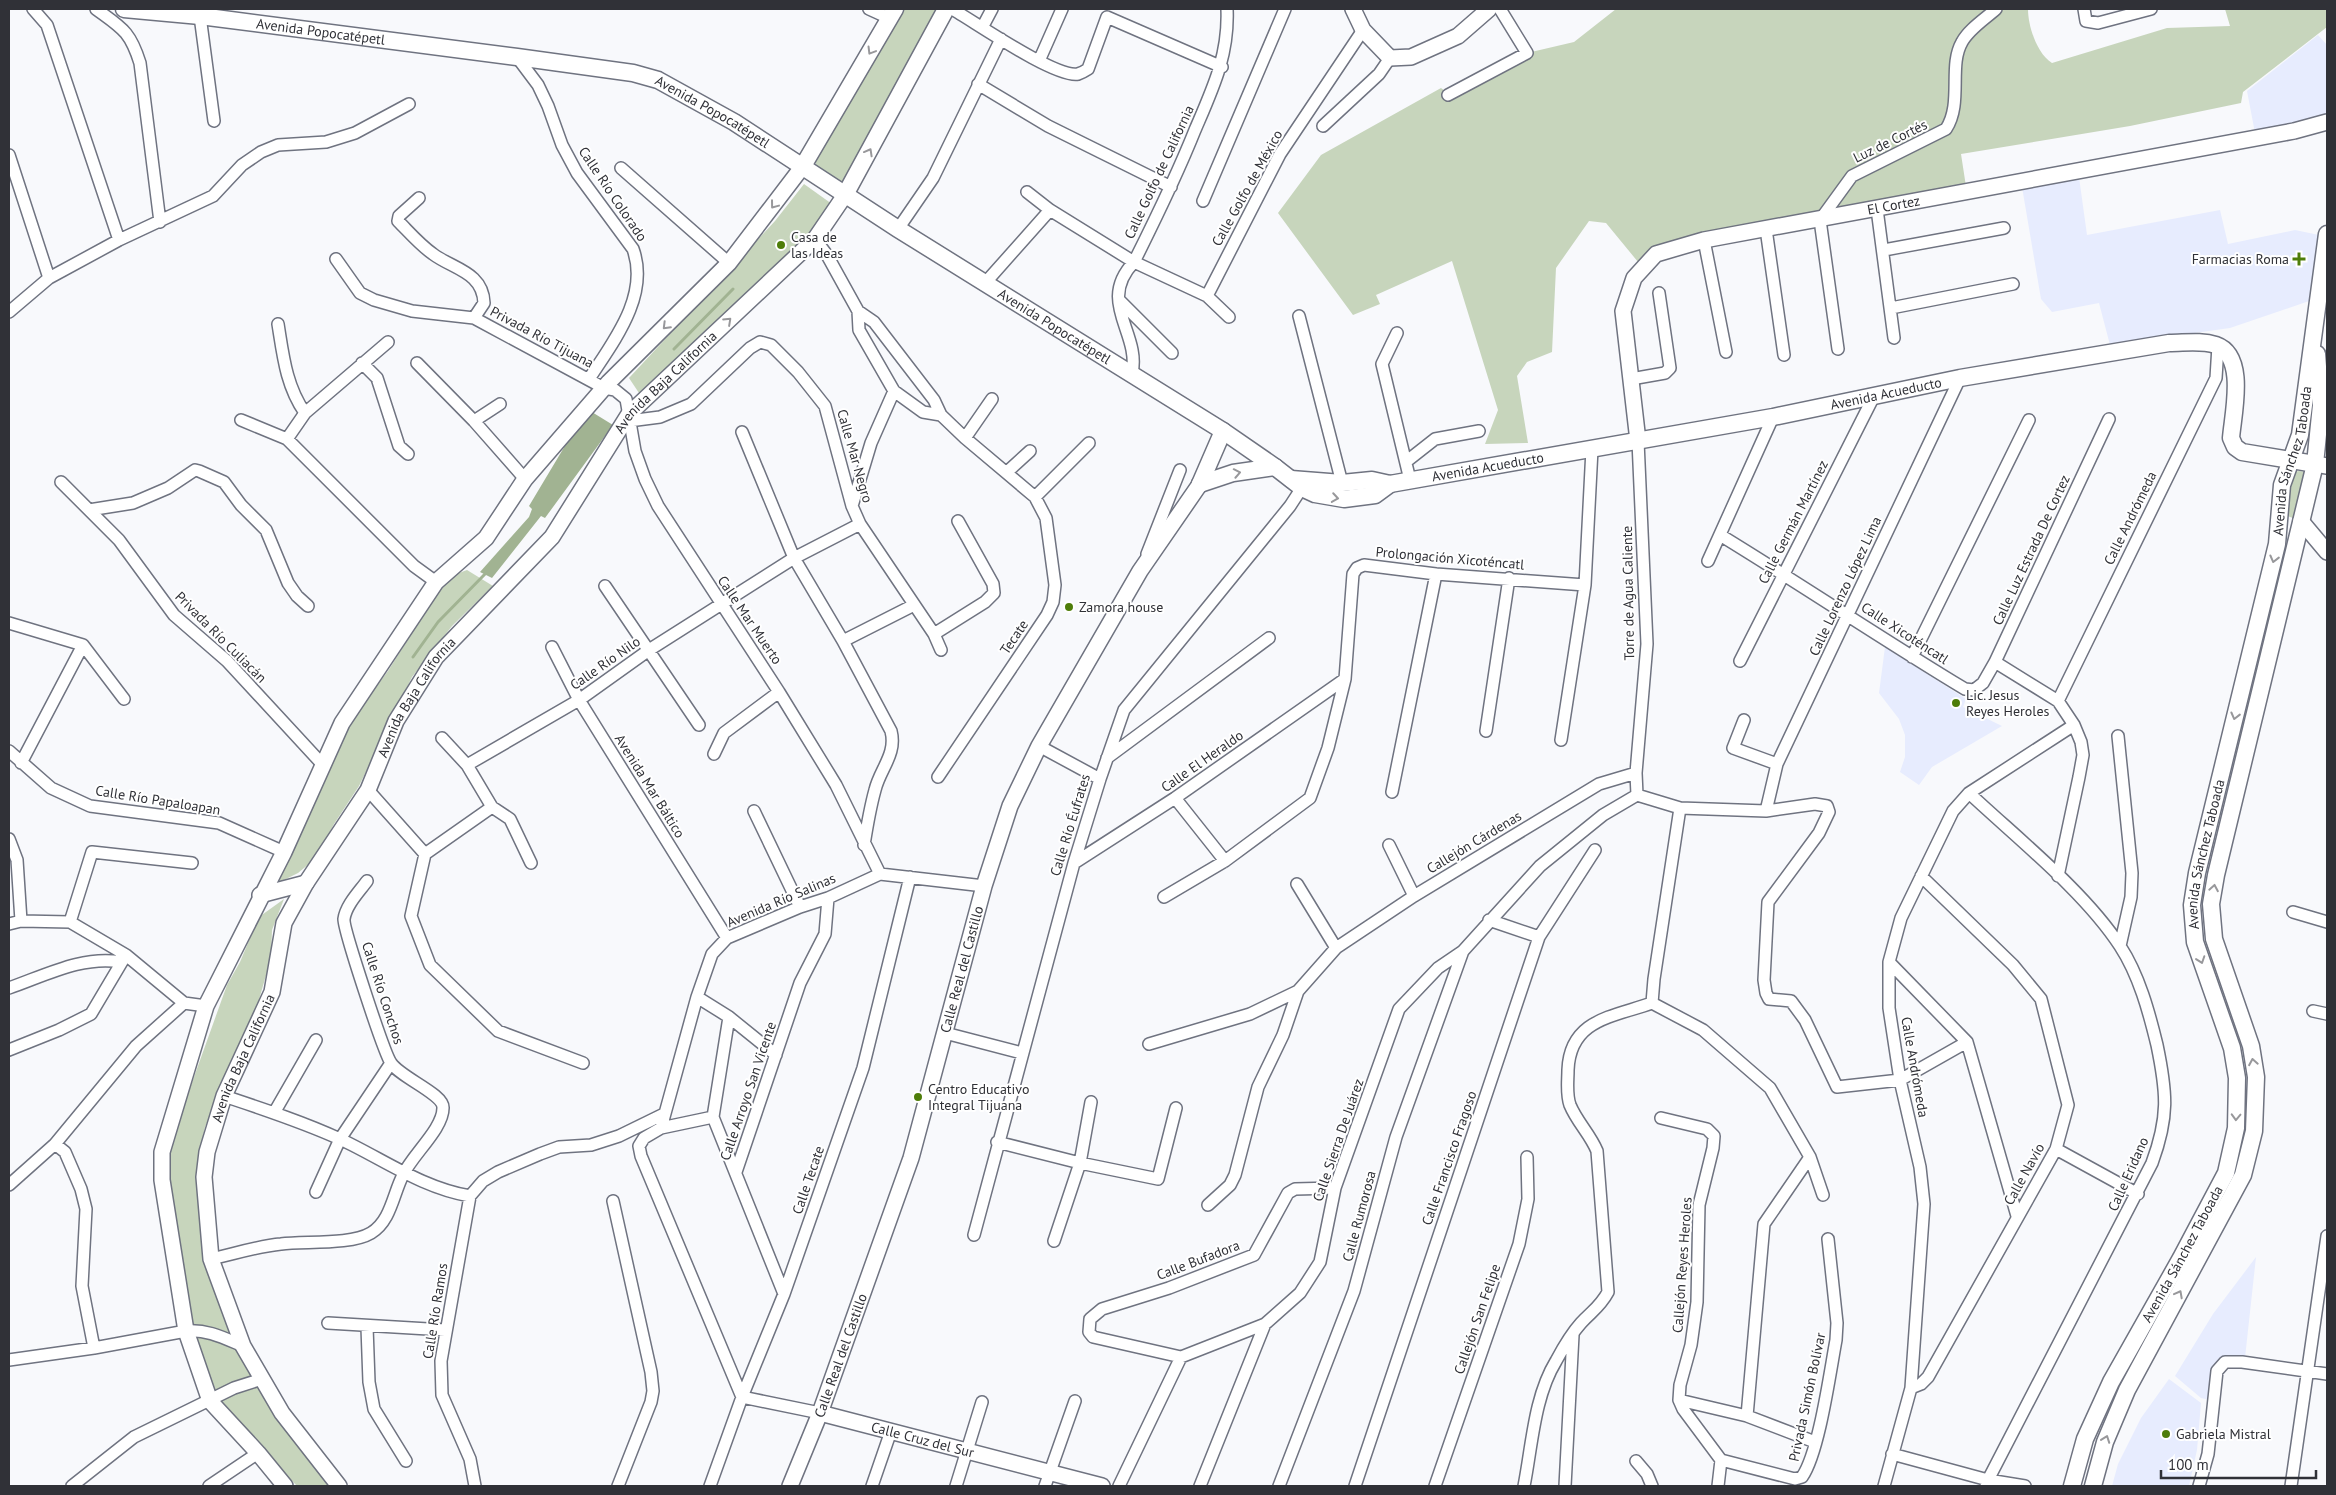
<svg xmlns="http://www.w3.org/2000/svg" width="2336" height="1495" font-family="'PT Sans',sans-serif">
  <rect width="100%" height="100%" fill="#f8f9fc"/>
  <!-- built -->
  <path fill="#e7ecfe" d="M2318,35L2327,45V116L2255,133L2247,91Z
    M2079,177L2087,235L2220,210L2228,244L2295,230L2319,235L2312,300L2230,328L2110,345L2099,303L2052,312L2041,299L2022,187Z
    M1885,647L1966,699L1963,707L2002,726L1932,767L1919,785L1900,772L1905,757V735L1899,719L1879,693Z
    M2256,1257L2245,1358L2225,1360L2210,1400L2201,1398L2175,1376L2213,1314Z
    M2169,1379L2201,1403L2197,1450L2189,1486H2112L2118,1464L2141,1418Z"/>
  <!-- green -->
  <path fill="#c7d5bc" d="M901,9H937L847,182L841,185L818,172L815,161Z
    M1616,9H2028C2028,26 2037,54 2052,63L2167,28L2230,26L2225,9H2327V27L2243,92L2241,103L2130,126L1961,154L1967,193L1704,240L1643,268L1606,223L1589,221L1556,268L1552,352L1527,362L1517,376L1528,443L1485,444L1498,410L1452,261L1376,295L1380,304L1353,315L1278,213L1321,155L1441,88L1449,94L1527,53L1574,42Z
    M804,184L832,204L807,238L641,396L629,378L775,221Z
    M2299,471L2307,472L2296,518C2271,517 2290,484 2294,472Z
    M467,570L493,586L452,626L412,677L359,786L334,824L316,858L298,873L278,883L353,717L388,671L428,607L451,576Z
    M284,899L272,930L271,958L254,1017L205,1127L197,1167V1183L204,1259L250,1374L330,1486H297L255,1443L219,1398L211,1379L196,1342L181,1279L166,1166L175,1130L227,985L240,962L259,917Z"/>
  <!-- water -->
  <path fill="#a1b392" d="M587,409L613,425L545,518L541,516L492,578L480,572L529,517L532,509L529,506Z"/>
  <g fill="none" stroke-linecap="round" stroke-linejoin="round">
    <!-- stream -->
    <path stroke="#a1b392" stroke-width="3" d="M674,349L733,289
      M413,657L438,622L486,573"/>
    <defs>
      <path id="minor" d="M33,9L47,25L119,240
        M96,9C122,28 130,31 140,63L160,222
        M869,9L891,19
        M952,9C975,22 1055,78 1078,74C1081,73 1085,71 1088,69L1107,17L1222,67
        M2084,9L2086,21L2098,23L2151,9
        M200,16L214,121
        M983,26L992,9
        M517,57L538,85L548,106L562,145L577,173L633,249C650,296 613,342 589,379
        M1039,61L1062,9
        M978,84L1048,126L1171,187
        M1448,95L1527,53L1500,9
        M1323,126L1379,74L1390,58
        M9,155L49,278
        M621,168L729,263
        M1027,192L1050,210L1134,262L1207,296L1229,317
        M419,198L399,216L398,221C409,232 420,245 433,254C453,269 483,272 484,303L474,318
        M1203,201L1285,9
        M1877,209L1894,338
        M898,229L933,178L1001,39
        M1766,229L1784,355
        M815,239L827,255L858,311L859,330L894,391L923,412L941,415L965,438L1035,497L1046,518L1055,585L1053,602L1047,615L938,777
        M1704,240L1726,352
        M1884,250L2004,228
        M336,259L360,293L374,300L412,311L474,318L604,388L615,390L626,399L635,451L645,479L658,506L779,692L836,785L880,874
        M986,282L1050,210
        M1207,296L1280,154L1363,30
        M1120,301L1172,353
        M1891,308L2013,284
        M858,311L874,322L934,400L941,415
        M9,312L49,278L119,240L213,196L242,165L261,152L278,145L326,142L355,133L409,104
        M1299,316L1342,483
        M278,324C283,355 286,386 305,413
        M1397,333L1382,364L1410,480
        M1838,349L1820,220L1852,176L1946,129C1963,103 1948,66 1962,42C1969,29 1985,19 1996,9
        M362,363L377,378L399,446L408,454
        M417,363L474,421L525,479
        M1132,373C1141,333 1096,302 1134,262C1156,218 1177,175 1195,130C1213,88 1229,55 1227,9
        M1631,379L1665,373L1670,368L1659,293
        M241,420L287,439L414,566L436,582
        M474,421L500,404
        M629,421L660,417L691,404L750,348L760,342L771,345L798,372L825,406L852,506L860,524L934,634L941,650
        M742,432L794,558L843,641L891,731C897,754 880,769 875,790C870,808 867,826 864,845
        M965,438L992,399
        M287,439L305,413L388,342
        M1638,441L1647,644L1636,773L1637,795L1680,808L1766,811L1815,804L1827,806L1829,812L1819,833L1768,902L1764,980L1766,993L1769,999L1791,1001L1805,1020L1837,1087L1900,1080L1967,1042
        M1407,461L1435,439L1479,431
        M1007,472L1030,451
        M61,482L119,540L174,615L227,661L323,765
        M1035,497L1089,443
        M852,506L871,443L894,391
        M89,510L133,503L168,488L195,470L199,471L224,482L241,505L266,530L288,583L297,596L308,606
        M1720,535C1802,585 1882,639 1965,689L1974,690L1983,683L1995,662L2109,419
        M1147,554L1180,470
        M1708,561L1773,417
        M605,586L699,725
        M9,623L83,645L124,699
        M934,634L985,602L994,593L993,584L958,521
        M843,641L914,605
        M552,647L579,700L727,938
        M1912,657L2029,420
        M1740,661L1874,396
        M1995,662L2058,701L2074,725L2081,742L2083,755L2079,777L2058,876
        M2058,701L2216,378L2218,346
        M1744,720L1733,748L1777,764
        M1486,731L1509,578
        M2118,736L2132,873L2131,897L2120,946
        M442,738L467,765
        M1561,740L1585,585L1592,449
        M1039,746L1100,779
        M9,751L51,788L90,806L219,823L284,852
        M714,754L724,733L779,692
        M1107,758L1269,638
        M21,763L83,645
        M368,790L425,854
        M1392,792L1436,574
        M1969,793C2017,838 2085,892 2120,946C2139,975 2149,1012 2157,1045C2167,1093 2169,1117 2152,1163L1988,1480L1986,1486
        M1175,798L1225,861
        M754,811L800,907
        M1766,811L1777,764L1960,378
        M9,839L17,860L21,921
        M1389,845L1414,896
        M425,854L411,916L430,965L498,1031L583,1063
        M425,854L492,807
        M531,863L510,819L492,807L467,765L579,700L649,650L794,558L860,524
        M1074,863L1175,798L1345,679
        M1297,884L1336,948
        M1164,897L1225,861L1310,798L1328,748L1345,679L1353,574L1357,568L1364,565L1436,574L1585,585
        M2293,912L2327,922
        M1489,920L1539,937
        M70,922L92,852L192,863
        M9,924L21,921L70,922L126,955L184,1003L206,1006
        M1889,962L1967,1042L2017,1216
        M9,988C44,976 83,955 121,962
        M697,997L729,1017L776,1055
        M1652,1003L1703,1030L1770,1088L1810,1157L1823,1195
        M1652,1003L1654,979L1680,808
        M2313,1011L2327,1014
        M945,1033L1022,1053
        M1149,1044L1250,1014L1298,991L1336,948L1414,896L1599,784L1636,773
        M9,1050L59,1030L91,1014L126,955
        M224,1096C263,1109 303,1122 340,1139C383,1159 422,1188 470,1196L483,1181L498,1172L540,1154L559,1147L591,1145L619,1136L664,1114
        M274,1113L316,1040
        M713,1117L784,1294
        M713,1117L729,1017
        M1661,1118L1707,1129L1714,1136L1713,1148L1699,1205L1697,1302L1691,1345L1680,1385L1679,1400L1683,1409L1721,1460L1718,1486
        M661,1128L713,1117
        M997,1142L1080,1163L1158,1179L1176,1108
        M55,1144L65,1152L81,1189L86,1209L82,1286L94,1348
        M2056,1149L2138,1194
        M736,1172L800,983L825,934L828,898
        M9,1185L55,1144L136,1046L184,1003
        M316,1192L340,1139L391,1063
        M470,1196L441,1361L442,1395L470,1459L475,1486
        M613,1201L651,1372L653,1391L651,1402L618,1486
        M1208,1205L1230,1185L1235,1175L1258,1087L1283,1035L1298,991
        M974,1235L1074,863L1100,779L1124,710L1290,506L1305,483
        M1054,1241L1080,1163L1091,1102
        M211,1259C234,1254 258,1246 281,1244C305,1241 351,1245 371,1233C391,1221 393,1194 403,1175C412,1155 443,1129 443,1108C444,1094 401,1078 391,1063C384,1053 343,928 344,919C346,905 359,892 367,881
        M328,1323L445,1330
        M1265,1324L1181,1357L1093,1337L1089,1332L1090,1319L1102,1309L1169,1288L1254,1255L1288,1193L1295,1189L1335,1188
        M367,1327L369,1382L374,1409L406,1461
        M9,1360L94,1348L186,1331C207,1329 224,1338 243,1346
        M1911,1388L1921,1384L1928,1377L2056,1149L2068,1105L2041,999L2013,965L1921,876
        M1679,1400L1747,1416L1815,1442
        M820,1413L742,1397L641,1156L639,1146L644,1138L661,1128L697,997L712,954L727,938L800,907L828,898L880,874L984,886
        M1747,1416L1764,1224L1810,1157
        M1892,1454L1988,1480L2025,1486
        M1721,1460L1795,1479L1802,1477C1819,1453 1830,1372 1836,1340L1837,1323L1828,1239
        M1636,1461L1647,1474L1652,1486
        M72,1486L134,1437L234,1388L262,1379
        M209,1486L258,1453
        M710,1486L742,1397L784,1294L863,1068L910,877
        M872,1486L891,1431
        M956,1486L982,1402
        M1045,1486L1075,1401
        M1119,1486L1181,1357
        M1200,1486L1265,1324L1300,1293L1320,1262L1335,1188L1399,1009L1438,968L1463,951L1540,866L1603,815L1637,795
        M1279,1486L1354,1291L1396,1137L1463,951
        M1355,1486L1539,937L1595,850
        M1435,1486L1519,1244L1528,1199L1527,1157
        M1524,1486C1532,1446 1534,1397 1556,1361C1563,1348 1571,1334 1581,1323C1592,1311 1600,1307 1608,1292L1597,1151C1590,1134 1577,1122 1570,1105C1566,1094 1568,1081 1568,1070C1570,1019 1613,1017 1652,1003
        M1565,1486L1573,1335
        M1884,1486L1911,1388L1924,1204L1920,1167L1900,1080L1889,1008V962L1901,918L1953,811L1969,793L2074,725
        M2199,1486L2208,1454L2217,1371L2225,1362H2242L2327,1374
        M2291,1486L2327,1236"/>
      <g id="tertiary">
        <path d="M1353,9L1363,30L1390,58L1411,57L1458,36L1489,9"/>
        <path id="s1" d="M1638,441L1623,311L1634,278L1656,254L1704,240L2294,131L2327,122"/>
        <path d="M2315,464L2327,466"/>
        <path d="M2301,521L2327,552"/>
        <path d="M260,895L306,883"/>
        <path id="s2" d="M820,1413L1102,1486"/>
        <path d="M285,1486L258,1453L210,1401L186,1331L162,1180V1152L206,1006L284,852L342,723L436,582L486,538L525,479L609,382L729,263L803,166"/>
        <path id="s3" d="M339,1486L282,1413L243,1346L211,1259L204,1177L207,1152L224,1096L272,992L284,923L306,883L368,790L396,721L436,657L552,537L629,414L815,239L845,195"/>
        <path id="s4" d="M790,1486L820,1413L911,1158L984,886L1010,806L1039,746L1140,571L1200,484"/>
      </g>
      <g id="secondary">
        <path id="s5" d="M124,9L200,16L517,57L633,73L658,80L734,122L898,229L1223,431L1275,467L1302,488L1315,494L1344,499L1375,495L1390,484"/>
        <path d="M803,166L895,9"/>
        <path d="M845,195L946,9"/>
        <path id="s6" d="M1291,479L1342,483L1372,480L1390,484L1773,417L1960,378L2169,343C2185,343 2201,340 2216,345C2247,356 2233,413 2231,438L2235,447L2242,452L2315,464"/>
        <path d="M1200,484L1233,473L1275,467"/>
        <path d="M1200,484L1223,431"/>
        <path id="s7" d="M2072,1486L2085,1439L2111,1382L2181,1258L2226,1173L2236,1128L2237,1078L2232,1048L2195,942L2192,905L2197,873L2277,544L2282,485L2300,435L2327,234"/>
        <path d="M2093,1486L2105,1442L2127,1390L2243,1175L2254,1131L2256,1077L2251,1046L2214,939L2211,904L2216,875L2315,464L2321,405L2317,354"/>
      </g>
    </defs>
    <!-- minor casing -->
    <use href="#minor" stroke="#6f7380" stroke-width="14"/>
    <!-- tertiary casing -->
    <use href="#tertiary" stroke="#6f7380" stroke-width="18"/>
    <!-- secondary casing -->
    <use href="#secondary" stroke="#6f7380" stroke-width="19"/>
    <!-- minor -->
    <use href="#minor" stroke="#fff" stroke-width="11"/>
    <!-- tertiary -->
    <use href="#tertiary" stroke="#fff" stroke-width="15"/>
    <!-- secondary -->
    <use href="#secondary" stroke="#fff" stroke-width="16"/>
  </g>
  <!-- one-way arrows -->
  <defs><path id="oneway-chevron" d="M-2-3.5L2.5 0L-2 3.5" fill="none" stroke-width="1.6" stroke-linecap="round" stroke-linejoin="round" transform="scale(1.25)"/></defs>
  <g stroke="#98989b">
    <use href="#oneway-chevron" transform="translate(871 51) rotate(121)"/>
    <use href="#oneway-chevron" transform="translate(869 152) rotate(-61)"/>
    <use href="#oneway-chevron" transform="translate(774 205) rotate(127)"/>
    <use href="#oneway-chevron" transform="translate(728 321) rotate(-43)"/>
    <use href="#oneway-chevron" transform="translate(666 326) rotate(135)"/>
    <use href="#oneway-chevron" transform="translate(1237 473) rotate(-11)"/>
    <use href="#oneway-chevron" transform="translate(1335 498) rotate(9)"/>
    <use href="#oneway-chevron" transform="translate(2274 559) rotate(104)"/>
    <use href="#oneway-chevron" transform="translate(2235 716) rotate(104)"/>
    <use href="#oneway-chevron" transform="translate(2214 888) rotate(-80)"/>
    <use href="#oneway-chevron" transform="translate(2201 960) rotate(71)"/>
    <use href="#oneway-chevron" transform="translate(2253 1062) rotate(-100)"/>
    <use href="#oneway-chevron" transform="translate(2236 1117) rotate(92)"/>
    <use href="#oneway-chevron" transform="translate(2179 1294) rotate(-62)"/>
    <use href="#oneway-chevron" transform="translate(2106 1439) rotate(-70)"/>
  </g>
  <!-- markers -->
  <g fill="#4e7d09" stroke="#fff" stroke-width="2">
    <circle cx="781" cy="245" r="5"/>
    <path d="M2296.5 251.5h5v5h5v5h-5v5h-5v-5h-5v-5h5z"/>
    <circle cx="1069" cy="607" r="5"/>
    <circle cx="1956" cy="703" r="5"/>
    <circle cx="918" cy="1097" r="5"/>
    <circle cx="2166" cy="1434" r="5"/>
  </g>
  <g text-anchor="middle" stroke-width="4" stroke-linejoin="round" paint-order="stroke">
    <!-- street labels -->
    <g font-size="14" fill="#303137" stroke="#fff">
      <text dy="5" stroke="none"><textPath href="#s5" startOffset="198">Avenida Popocatépetl</textPath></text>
      <text dy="5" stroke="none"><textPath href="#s5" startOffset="602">Avenida Popocatépetl</textPath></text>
      <text transform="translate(1890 141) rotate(-26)" y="5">Luz de Cortés</text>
      <text transform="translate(1159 172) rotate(-65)" y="5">Calle Golfo de California</text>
      <text transform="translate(1247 188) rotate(-61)" y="5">Calle Golfo de México</text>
      <text transform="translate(613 194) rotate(56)" y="5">Calle Río Colorado</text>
      <text dy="5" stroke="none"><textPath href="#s1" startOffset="441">El Cortez</textPath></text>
      <text dy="5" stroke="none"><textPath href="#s5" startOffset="1006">Avenida Popocatépetl</textPath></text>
      <text transform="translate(542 337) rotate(28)" y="5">Privada Río Tijuana</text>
      <text dy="5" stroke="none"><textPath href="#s3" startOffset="1281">Avenida Baja California</textPath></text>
      <text dy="5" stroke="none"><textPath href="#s6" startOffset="604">Avenida Acueducto</textPath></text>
      <text transform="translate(855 456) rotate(74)" y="5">Calle Mar Negro</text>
      <text dy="5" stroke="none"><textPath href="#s7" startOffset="1082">Avenida Sánchez Taboada</textPath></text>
      <text dy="5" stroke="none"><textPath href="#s6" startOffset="199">Avenida Acueducto</textPath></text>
      <text transform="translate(2130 518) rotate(-64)" y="5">Calle Andrómeda</text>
      <text transform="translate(1793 522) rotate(-63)" y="5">Calle Germán Martínez</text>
      <text transform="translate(2031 550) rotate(-65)" y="5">Calle Luz Estrada De Cortez</text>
      <text transform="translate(1450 558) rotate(5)" y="5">Prolongación Xicoténcatl</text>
      <text transform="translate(1845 586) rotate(-65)" y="5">Calle Lorenzo López Lima</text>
      <text transform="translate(1628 593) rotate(-91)" y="5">Torre de Agua Caliente</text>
      <text transform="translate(750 620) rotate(56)" y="5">Calle Mar Muerto</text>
      <text transform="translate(1905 633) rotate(33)" y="5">Calle Xicoténcatl</text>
      <text transform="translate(221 637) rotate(45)" y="5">Privada Río Culiacán</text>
      <text transform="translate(1014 637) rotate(-56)" y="5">Tecate</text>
      <text transform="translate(605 663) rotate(-35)" y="5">Calle Río Nilo</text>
      <text dy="5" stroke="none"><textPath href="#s3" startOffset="876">Avenida Baja California</textPath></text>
      <text transform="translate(1202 761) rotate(-35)" y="5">Calle El Heraldo</text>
      <text transform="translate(650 786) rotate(58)" y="5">Avenida Mar Báltico</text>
      <text transform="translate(158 800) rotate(9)" y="5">Calle Río Papaloapan</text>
      <text transform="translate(1070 825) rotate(-73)" y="5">Calle Río Éufrates</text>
      <text transform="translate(1474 842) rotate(-31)" y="5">Callejón Cárdenas</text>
      <text dy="5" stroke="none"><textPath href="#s7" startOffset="678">Avenida Sánchez Taboada</textPath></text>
      <text transform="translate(781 900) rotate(-23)" y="5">Avenida Río Salinas</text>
      <text dy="5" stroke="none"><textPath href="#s4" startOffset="545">Calle Real del Castillo</textPath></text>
      <text transform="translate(383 993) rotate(72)" y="5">Calle Río Conchos</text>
      <text dy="5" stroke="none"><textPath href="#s3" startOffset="471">Avenida Baja California</textPath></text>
      <text transform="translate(1915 1067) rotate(80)" y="5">Calle Andrómeda</text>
      <text transform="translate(748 1091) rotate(-71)" y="5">Calle Arroyo San Vicente</text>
      <text transform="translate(1338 1140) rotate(-71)" y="5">Calle Sierra De Juárez</text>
      <text transform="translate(1449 1158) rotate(-71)" y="5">Calle Francisco Fragoso</text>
      <text transform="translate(2024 1174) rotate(-61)" y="5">Calle Navío</text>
      <text transform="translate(2128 1174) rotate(-66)" y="5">Calle Eridano</text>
      <text transform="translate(808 1180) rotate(-71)" y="5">Calle Tecate</text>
      <text transform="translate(1359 1216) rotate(-75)" y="5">Calle Rumorosa</text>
      <text dy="5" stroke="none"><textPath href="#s7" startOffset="258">Avenida Sánchez Taboada</textPath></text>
      <text transform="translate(1198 1260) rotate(-21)" y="5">Calle Bufadora</text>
      <text transform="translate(1682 1265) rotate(-86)" y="5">Callejón Reyes Heroles</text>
      <text transform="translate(435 1311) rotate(-81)" y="5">Calle Río Ramos</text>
      <text transform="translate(1477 1319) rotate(-71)" y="5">Callejón San Felipe</text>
      <text dy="5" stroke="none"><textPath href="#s4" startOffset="140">Calle Real del Castillo</textPath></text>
      <text transform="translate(1807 1397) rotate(-78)" y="5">Privada Simón Bolívar</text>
      <text dy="5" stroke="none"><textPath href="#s2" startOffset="106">Calle Cruz del Sur</textPath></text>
    </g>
    <!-- poi labels -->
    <g font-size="14" fill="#303137" stroke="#fff" text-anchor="start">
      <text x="791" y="242">Casa de<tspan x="791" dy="16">las Ideas</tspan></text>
      <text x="2289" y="264" text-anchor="end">Farmacias Roma</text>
      <text x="1079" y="612">Zamora house</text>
      <text x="1966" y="700">Lic. Jesus<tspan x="1966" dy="16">Reyes Heroles</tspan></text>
      <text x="928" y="1094">Centro Educativo<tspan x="928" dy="16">Integral Tijuana</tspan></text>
      <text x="2176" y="1439">Gabriela Mistral</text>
    </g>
  </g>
  <!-- border -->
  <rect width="2336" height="1495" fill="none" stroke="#303137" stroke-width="20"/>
  <!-- scale -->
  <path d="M2161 1470v8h155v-8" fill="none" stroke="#303137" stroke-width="2.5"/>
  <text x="2168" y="1470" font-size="15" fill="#303137" stroke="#ffffff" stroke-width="4" paint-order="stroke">100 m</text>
</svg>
